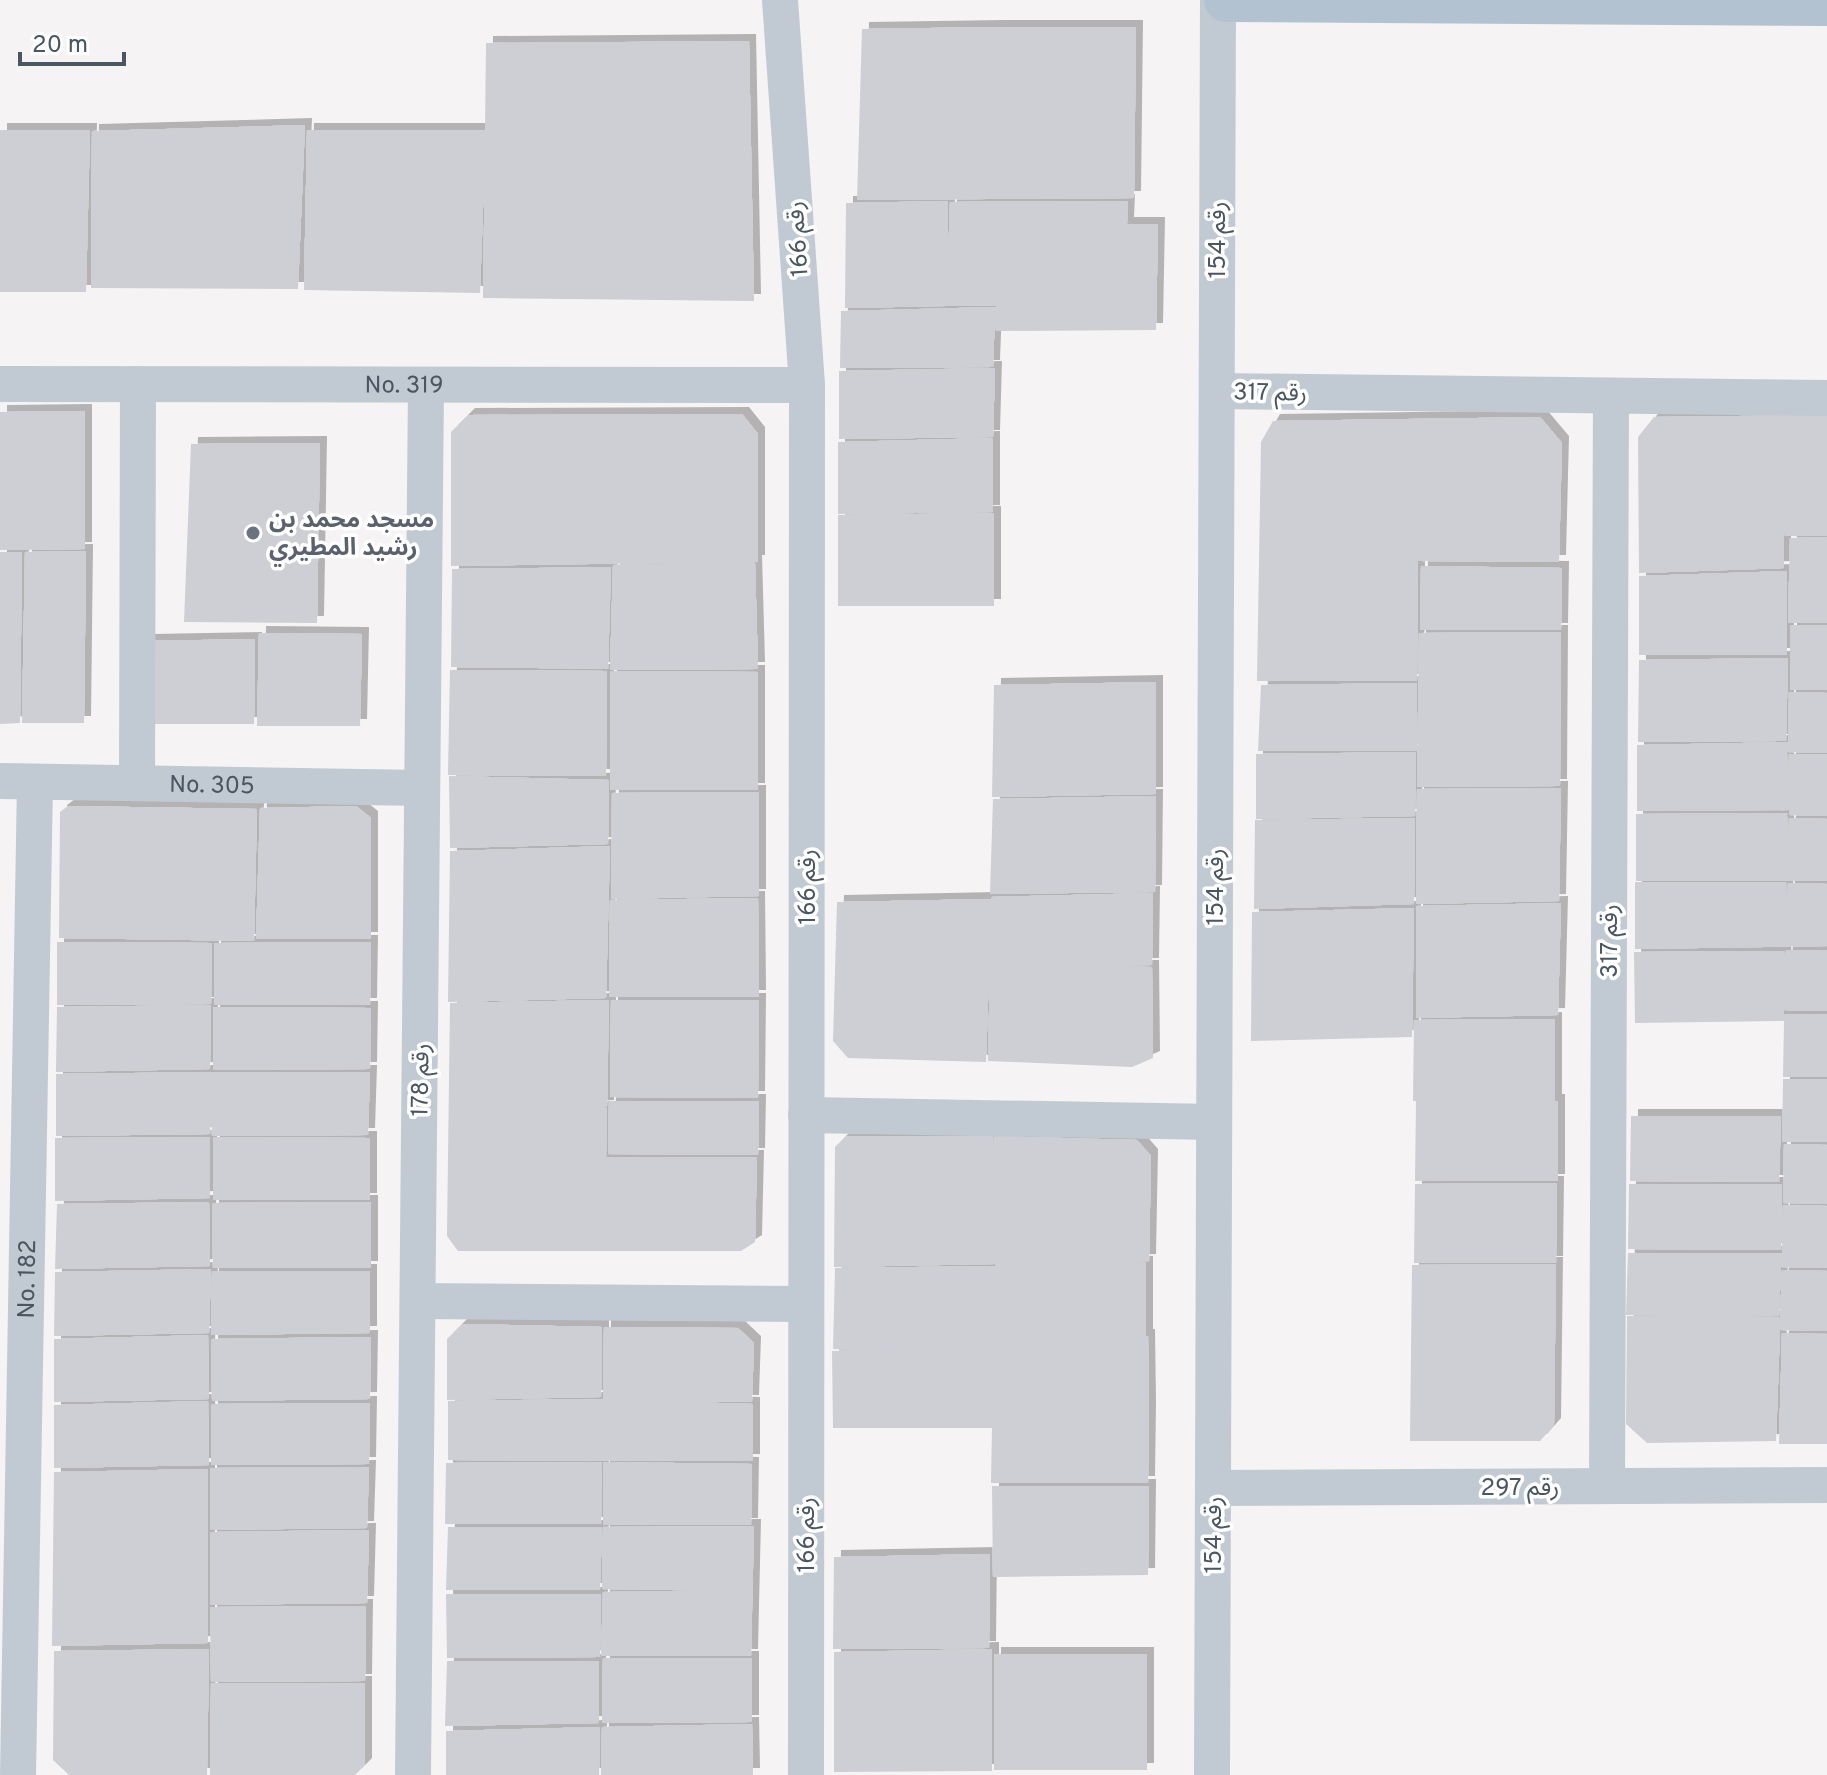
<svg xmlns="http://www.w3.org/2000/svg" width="1827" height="1775" font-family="Overpass,'Noto Sans Arabic',sans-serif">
  <defs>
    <filter id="shadow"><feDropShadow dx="7" dy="-7" stdDeviation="0" flood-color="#0004"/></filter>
  </defs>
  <rect width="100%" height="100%" fill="#f5f3f3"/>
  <!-- building -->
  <path fill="#cdcfd5" filter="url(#shadow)" d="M997,27H1136L1134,198L857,200L862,29Z
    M749,41L754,301L483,298L485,152L480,293L304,290L307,130H485L486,43Z
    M305,125L298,289L91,288L92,131Z
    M0,130H90L86,292H0Z
    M948,201L947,289L950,202L1128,201L1127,224H1158L1156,330L996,331L995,313L993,367L840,368L841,311L996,307V306H946L845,308L846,203Z
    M995,368L993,437L839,439V371Z
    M85,411V549L0,550V412Z
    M742,414L758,434V562H755L758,669L610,670L613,565L733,562L451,566V432L468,415Z
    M1827,415V536H1785L1784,525V568L1639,573L1638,437L1654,417Z
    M1540,417L1562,443L1559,562L1418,561L1417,681H1257L1261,442L1273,421Z
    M993,438V512L838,514V442Z
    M320,443L317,623L184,622L191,444Z
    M994,513V606H838V515Z
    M1827,537V623H1788L1790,538Z
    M86,551L84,723H22L25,552Z
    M0,552H22L20,723L0,724Z
    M1421,566L1562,568L1561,630H1420Z
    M611,567L608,669L451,667L452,569Z
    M1787,571V655H1639V576Z
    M1790,625H1827V690H1790Z
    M1561,632L1560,786L1417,787L1419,633Z
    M259,633L362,634L360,726H257Z
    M255,639L254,724H143L145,641Z
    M1788,658L1786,741L1638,742L1639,660Z
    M450,670L607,671L606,776L448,775Z
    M610,671L758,672V790H610Z
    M1156,682V794L992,797L994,685Z
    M1417,683V751H1258L1261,685Z
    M1789,692L1827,693V753L1787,752L1788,800L1789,754H1827V816L1789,815V810L1637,811V745L1788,742Z
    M1416,752L1415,816L1256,819V754Z
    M449,776L609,780L608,844L450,848Z
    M1561,788L1559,901L1416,904L1417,789Z
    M759,792V896L611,899L612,793Z
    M1156,796L1155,892L990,894L993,799Z
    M68,806L257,809L254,941L59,938L60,812Z
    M356,806L371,818V939H256L260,808Z
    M1787,813L1788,873L1789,818L1827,819V881H1636V814Z
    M1415,818L1414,904L1254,909L1255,820Z
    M610,846L606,998L448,1002L450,851Z
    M1635,882H1786L1787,935L1788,883L1827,884V946L1635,949Z
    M1153,893L1152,965L1071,966L1152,967L1153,1058L1132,1067L988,1061L991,914L986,1062L848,1058L833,1041L837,902L991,899V897Z
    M758,898L759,997H609L610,900Z
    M1561,903L1558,1015L1416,1018V906Z
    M1414,908L1412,1037L1251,1041L1252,912Z
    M57,942L212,943L211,1004L57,1005Z
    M371,942L370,1005H214V943Z
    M1786,950H1827V1011L1784,1010V1014H1827V1077H1783L1784,1021L1635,1023L1634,952L1784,951L1785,970Z
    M609,1000L607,1107L517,1111L607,1108L606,1157H757L755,1242L741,1251H458L447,1236L450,1003Z
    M611,1000H759L758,1098L610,1097Z
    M211,1005L210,1069L56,1072L57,1007Z
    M213,1007L371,1008L370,1069L213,1070Z
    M1555,1019V1101H1558V1181H1415L1416,1101H1413L1414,1020Z
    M211,1072H370L368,1135L212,1136L211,1091L210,1134L56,1136V1074Z
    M1783,1079H1827V1142H1782Z
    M609,1101H759L758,1155L608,1154Z
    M1631,1116H1781L1779,1182L1630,1181Z
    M846,1136H993V1176L994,1136L1137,1140L1151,1156L1149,1261L1120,1262L1146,1263V1336H1148L1149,1409L1148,1483H991L992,1428H833L832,1351L892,1350L833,1349L835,1268L995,1266V1264L834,1267L835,1147Z
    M210,1137V1198L55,1201V1138Z
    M213,1137L370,1138V1200H213Z
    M1784,1144L1827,1145V1204L1783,1203Z
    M1557,1183L1556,1263H1414L1415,1184Z
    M1629,1184H1782L1781,1250L1628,1249Z
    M209,1202L210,1266L55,1269L57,1204Z
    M371,1202V1268H213L212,1203Z
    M1783,1205L1827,1206V1268L1781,1267L1779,1316L1626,1315L1628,1253H1782Z
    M1556,1264L1554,1425L1540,1441H1410L1412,1265Z
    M211,1269L209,1333L54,1336L55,1272Z
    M1782,1270L1827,1271V1331L1780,1330L1776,1441L1647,1443L1626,1424L1627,1316L1780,1317Z
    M212,1271H370V1333L211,1335Z
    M462,1324L602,1327L601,1397L447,1400V1339Z
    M604,1327L738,1328L754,1343L752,1402L654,1401L753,1404V1461L448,1460V1401L603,1399Z
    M1782,1333L1827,1334V1444H1779Z
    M208,1335L209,1399L54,1402V1339Z
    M371,1337L370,1399L212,1401L211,1339Z
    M208,1401L209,1465L54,1468V1405Z
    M370,1403L369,1464L211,1465V1404Z
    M602,1462L601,1524H445L446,1463Z
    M603,1462L752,1464L751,1525H603Z
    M369,1467L367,1528L210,1530V1468Z
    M208,1469V1643L52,1646L54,1472Z
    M992,1486H1149L1148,1575L993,1577Z
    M754,1526L751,1656H601L603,1592L740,1591L602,1589L603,1527Z
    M448,1527H602L600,1590H446Z
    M369,1530L367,1603L210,1605V1532Z
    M990,1554L989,1648L833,1649L834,1557Z
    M446,1594H601L600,1657L447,1658Z
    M366,1606L365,1681L211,1682L210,1607Z
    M209,1649L207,1775H69L53,1760L54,1651Z
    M992,1649V1771L834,1772V1652Z
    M994,1654H1147V1770H994Z
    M603,1658H752V1722L602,1723Z
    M447,1661H599V1723L445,1726Z
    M211,1683H365V1765L355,1775H210Z
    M752,1724L753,1775H601L602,1727Z
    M600,1727L599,1775H446V1731Z"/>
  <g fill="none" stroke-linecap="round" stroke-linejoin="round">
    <!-- minor -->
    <g stroke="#c1cad2" stroke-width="36">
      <path d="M780,0L807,385L806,1775"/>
      <path id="s1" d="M0,384L807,385"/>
      <path d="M1217,391L1827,398"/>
      <path id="s2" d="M0,781L422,788"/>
      <path d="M137,783L138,384"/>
      <path d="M806,1115L1214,1122"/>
      <path d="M418,1301L806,1304"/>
      <path d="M1607,1486L1611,396"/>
      <path d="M1213,1488L1827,1485"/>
      <path id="s3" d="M18,1775L35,782"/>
      <path d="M413,1775L426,385"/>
      <path d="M1212,1775L1218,0"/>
    </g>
    <!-- major -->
    <path stroke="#b3c2d1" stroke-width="44" d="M1226,0L1827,4"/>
  </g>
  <!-- markers -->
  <circle fill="#6b7280" stroke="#fff" stroke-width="3" cx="253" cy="533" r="8"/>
  <g text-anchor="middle" stroke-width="7" stroke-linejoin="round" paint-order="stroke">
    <!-- street labels -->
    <g font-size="24" fill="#4a5661" stroke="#fff">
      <text transform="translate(797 239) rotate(-94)" y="8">رقم 166</text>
      <text transform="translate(1217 240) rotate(-90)" y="8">رقم 154</text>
      <text dy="8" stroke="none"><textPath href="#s1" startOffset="404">No. 319</textPath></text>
      <text transform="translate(1270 392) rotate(1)" y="8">رقم 317</text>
      <text dy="8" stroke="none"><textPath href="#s2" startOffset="212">No. 305</textPath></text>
      <text transform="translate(807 887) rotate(-90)" y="8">رقم 166</text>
      <text transform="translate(1215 887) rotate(-90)" y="8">رقم 154</text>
      <text transform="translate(1609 941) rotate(-90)" y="8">رقم 317</text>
      <text transform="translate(420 1080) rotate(-89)" y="8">رقم 178</text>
      <text dy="8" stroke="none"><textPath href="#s3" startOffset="496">No. 182</textPath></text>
      <text x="1520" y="1495">رقم 297</text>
      <text transform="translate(806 1535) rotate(-90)" y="8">رقم 166</text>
      <text transform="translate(1213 1535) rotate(-90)" y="8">رقم 154</text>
    </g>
    <!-- worship labels -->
    <g font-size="24" font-weight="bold" fill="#5b616d" stroke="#fff" text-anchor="start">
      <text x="269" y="527">مسجد محمد بن<tspan x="269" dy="28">رشيد المطيري</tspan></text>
    </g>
  </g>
  <!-- scale -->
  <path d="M20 52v12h104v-12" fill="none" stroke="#4a5661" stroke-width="4"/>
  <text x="32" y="52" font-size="24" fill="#4a5661" stroke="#ffffff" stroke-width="6" paint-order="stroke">20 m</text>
</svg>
